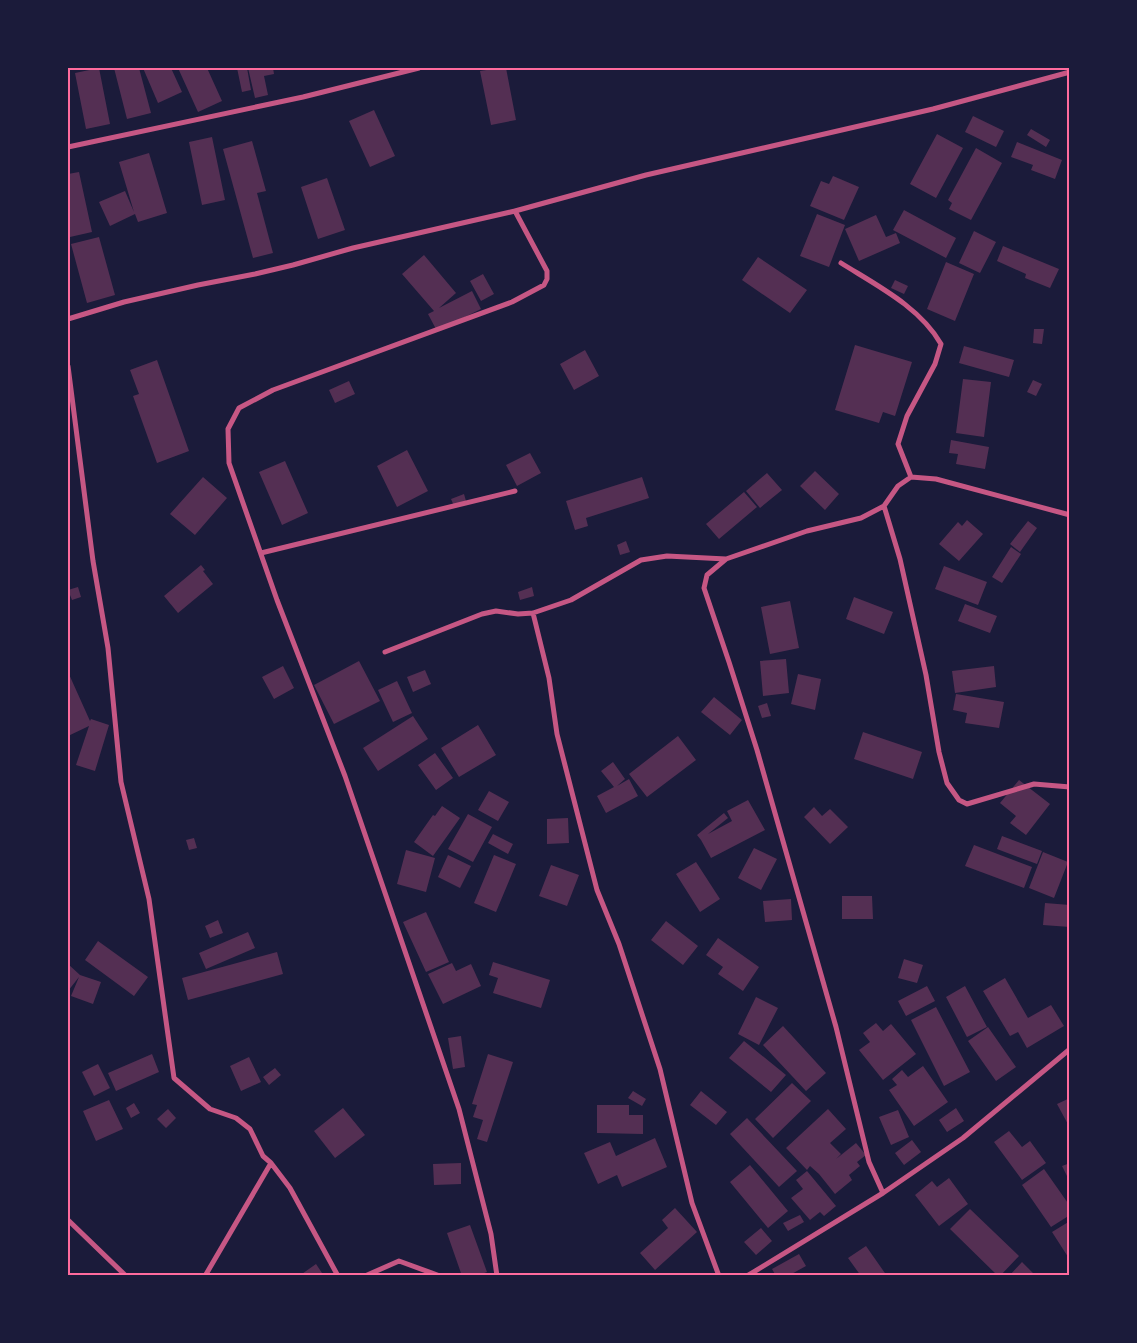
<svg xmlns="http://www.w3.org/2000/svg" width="1137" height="1343" font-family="'Public Sans',sans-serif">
  <rect width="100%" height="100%" fill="#1b1b3a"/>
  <!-- building -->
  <path fill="#542f53" d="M99,68L110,124L86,129L75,73Z
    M114,68H139L151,113L127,119Z
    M143,68H171L182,92L158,103Z
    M178,68H207L222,101L198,112Z
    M237,68H247L251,90L242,92Z
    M248,68H273L274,74L264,76L268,95L255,98Z
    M499,68H506L516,120L491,125L480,71Z
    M374,110L395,156L370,167L349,121Z
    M973,116L1004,131L996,147L965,132Z
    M1031,129L1050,140L1046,147L1027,135Z
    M937,134L963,148L936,198L910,184Z
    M212,137L225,200L202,205L189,142Z
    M252,141L266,191L257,193L273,253L253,258L223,149Z
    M1017,142L1062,160L1055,179L1031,170L1033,165L1011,157Z
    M976,148L1002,163L971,220L949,209L952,203L948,200Z
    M149,153L167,213L138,222L135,214L110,226L99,202L125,191L134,212L119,162Z
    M79,172L92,232L70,237L68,227V174Z
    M833,176L859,187L844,220L810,206L821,181L829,184Z
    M327,178L345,230L318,239L301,187Z
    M904,210L956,238L946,258L893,230Z
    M817,214L845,225L829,267L800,256Z
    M876,215L886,237L896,233L900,243L859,261L845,229Z
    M974,231L996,242L980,273L959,263Z
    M99,237L115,295L87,303L71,244Z
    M1003,246L1059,269L1050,288L1025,278L1026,274L997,261Z
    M424,255L456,293L439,308L472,291L481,309L437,331L428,314L434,311L402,274Z
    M758,257L807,290L790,313L742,280Z
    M946,262L974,274L955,321L927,309Z
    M483,274L494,294L481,301L470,281Z
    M895,280L908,286L904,294L891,288Z
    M1034,329H1044L1042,344L1033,343Z
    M855,345L912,362L895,416L883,412L879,423L835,410Z
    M964,346L1014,360L1009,377L959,363Z
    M585,350L599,376L574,390L560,364Z
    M157,360L189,451L157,463L133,396L139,394L130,370Z
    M963,379L991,382L984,437L956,433Z
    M1033,380L1042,384L1036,396L1027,392Z
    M349,381L355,394L335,403L329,390Z
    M951,440L989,447L985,469L956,464L958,454L949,453Z
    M407,450L428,491L397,507L377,466Z
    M530,453L541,473L517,486L506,465Z
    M285,461L308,513L282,525L259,472Z
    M815,471L839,494L825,510L800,486Z
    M767,473L782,490L760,508L746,491Z
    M203,477L227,498L195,535L170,514Z
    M642,477L649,498L586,518L588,526L575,530L566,501Z
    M744,492L757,507L719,539L706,524Z
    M464,494L466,501L454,506L451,499Z
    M967,520L983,534L959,561L939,544L958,522L962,526Z
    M1028,521L1037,528L1020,552L1010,544Z
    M626,541L630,552L620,555L617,545Z
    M1011,547L1021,554L1002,583L992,577Z
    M201,565L205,570L203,571L213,584L178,613L164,596Z
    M944,566L987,582L978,605L935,589Z
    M78,587L81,597L72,600L68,590Z
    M532,587L534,596L520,600L518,592Z
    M854,597L893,612L884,634L846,619Z
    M790,601L799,648L770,654L761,607Z
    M965,604L997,616L990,633L958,621Z
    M786,659L789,693L763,696L760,661Z
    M359,661L380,701L334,724L314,685Z
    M283,666L294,688L274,699L262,677Z
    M994,666L996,687L955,693L952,671Z
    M425,670L431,684L413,692L407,677Z
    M68,672L90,721L91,719L109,725L95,771L76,765L89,726L68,736Z
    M798,674L821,679L815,710L791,704Z
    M397,681L412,713L393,722L378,690Z
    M956,694L1004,702L999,728L965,723L967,713L953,710Z
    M714,697L742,720L730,735L701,712Z
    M767,703L771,716L762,718L758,706Z
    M413,716L428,739L378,771L363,748Z
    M478,725L496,755L459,777L441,748Z
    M863,732L922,752L913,779L854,759Z
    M678,736L696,760L647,797L629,774Z
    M435,753L453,778L436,790L418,765Z
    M613,762L625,779L617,786L629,779L638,796L606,813L597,796L614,787L601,771Z
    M1019,780L1050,804L1026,835L1010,823L1016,816L1000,803Z
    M489,791L509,802L498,821L478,810Z
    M748,800L765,830L711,858L701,840L697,835L724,813L728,818L708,834L732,821L727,811Z
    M442,806L460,818L433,856L414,842L433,815L435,816Z
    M814,807L822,816L830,809L848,827L830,844L804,817Z
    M468,814L492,827L473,862L448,849Z
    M568,818L569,843L547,844V819Z
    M493,834L513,844L508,854L488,843Z
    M1002,836L1042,851L1037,864L997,849Z
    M194,838L197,848L189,850L186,840Z
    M974,845L1032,867L1024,888L965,866Z
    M754,848L777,859L761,890L738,878Z
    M406,850L435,858L426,892L397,884Z
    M1043,852L1068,862L1054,898L1029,888Z
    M448,855L471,866L460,888L438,877Z
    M494,855L516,864L496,912L474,903Z
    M696,862L720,899L700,912L676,874Z
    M551,865L579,875L567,906L539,896Z
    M842,896H872L873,919H842Z
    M791,899L792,920L765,922L763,901Z
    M1045,903L1070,905V927L1043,925Z
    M426,912L449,962L426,972L403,922Z
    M218,920L223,933L210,938L205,926Z
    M666,921L698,946L683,965L651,940Z
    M248,932L255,948L206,969L199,953Z
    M718,938L759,967L743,991L718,974L723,967L706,955Z
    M98,941L148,977L134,996L85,960Z
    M277,952L283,974L188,1000L182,978Z
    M904,959L923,965L917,983L898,978Z
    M493,962L550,980L541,1008L493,993L498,978L489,975Z
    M452,963L456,971L471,964L481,986L443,1004L428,974Z
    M68,964L80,975L101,982L93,1004L71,996L79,977L68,991Z
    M1005,978L1028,1018L1051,1005L1064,1026L1027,1048L1018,1032L1010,1036L983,991Z
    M927,986L935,1001L906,1016L898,1001Z
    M965,986L987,1027L967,1037L946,997Z
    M756,997L778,1008L759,1045L738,1034Z
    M936,1007L970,1072L944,1086L911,1020Z
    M876,1023L883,1031L891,1024L916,1054L883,1080L859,1050L870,1042L863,1033Z
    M783,1026L826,1073L806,1091L763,1045Z
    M988,1027L1016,1067L996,1081L968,1041Z
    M461,1036L465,1067L453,1069L448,1038Z
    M744,1041L786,1075L771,1092L729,1058Z
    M152,1054L159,1072L116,1091L108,1073Z
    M488,1054L513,1062L487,1142L477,1139L483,1120L473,1117L477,1105L472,1104Z
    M249,1057L261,1082L241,1091L230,1066Z
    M98,1064L110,1088L94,1096L82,1072Z
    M923,1066L948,1102L914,1126L889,1090L897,1085L892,1079L902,1070L908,1077Z
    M275,1068L281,1075L269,1085L263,1077Z
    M792,1083L811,1101L773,1138L755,1119Z
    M633,1091L646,1099L642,1106L628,1098Z
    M701,1091L727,1112L716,1125L690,1105Z
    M1070,1098V1128L1057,1104Z
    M109,1100L123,1129L96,1141L83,1111Z
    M134,1103L140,1113L131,1118L126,1108Z
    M597,1105H629V1115H643V1134L597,1133Z
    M343,1108L365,1135L335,1158L314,1131Z
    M956,1108L964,1121L947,1132L939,1120Z
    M168,1109L176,1118L166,1128L157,1119Z
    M828,1109L846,1129L830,1143L841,1154L836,1159L856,1143L866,1155L857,1162L860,1166L849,1175L852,1180L835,1194L819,1174L810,1166L807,1170L786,1148Z
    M898,1110L909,1137L891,1145L879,1117Z
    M747,1118L797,1171L779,1187L730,1134Z
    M1009,1131L1022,1147L1030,1141L1046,1163L1022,1180L994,1142Z
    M655,1138L667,1167L622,1187L617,1175L598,1184L584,1153L610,1142L616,1156Z
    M912,1140L921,1152L904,1165L895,1153Z
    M461,1163V1184L434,1185L433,1164Z
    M1070,1163V1182L1062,1166Z
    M750,1165L788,1211L768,1228L730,1182Z
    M1044,1169L1070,1206V1215L1051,1227L1022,1185Z
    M807,1171L836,1206L824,1216L820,1212L810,1220L791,1198L803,1189L796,1180Z
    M949,1178L968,1204L939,1226L915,1195L932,1181L937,1187Z
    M675,1208L697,1232L655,1270L640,1253L668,1228L662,1220Z
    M970,1209L1019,1256L1000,1276H998L950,1229Z
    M800,1215L804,1222L788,1231L783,1223Z
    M1070,1221V1260L1052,1232Z
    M470,1225L487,1272L476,1276H462L447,1233Z
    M761,1228L772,1241L756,1255L744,1242Z
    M866,1246L887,1276H861L848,1258Z
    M799,1254L806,1266L788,1276H776L772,1269Z
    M1022,1262L1036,1276H1009Z
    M316,1264L324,1276H299Z"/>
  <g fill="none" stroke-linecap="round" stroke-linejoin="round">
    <!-- minor -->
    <path stroke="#c65784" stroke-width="5" d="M68,147L303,97L419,68
      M841,263C876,285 920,307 941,344L935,364L907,416L898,444L911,477
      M68,319L124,302L198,285L255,274L293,265L353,248L515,211
      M68,366L93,561L108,648L121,782L149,899L174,1078L210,1109L236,1118L250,1129L263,1156L271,1163L290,1188L338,1276
      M884,506L900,559L926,675L939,752L947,783L959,800L967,804L1034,784L1070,787
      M261,553L515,491
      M533,613L549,678L557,734L597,890L619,944L660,1069L692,1203L719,1276
      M385,652L482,614L496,611L518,614L533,613L571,600L641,560L667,556L726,559
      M883,1193L869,1162L836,1027L757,750L729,662L704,588L707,575L726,559L807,531L861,518L884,506L898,486L911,477L936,479L1070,515
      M68,1220L126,1276
      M205,1276L271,1163
      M365,1276L399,1261L440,1276
      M497,1276L491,1234L459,1109L345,776L277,600L229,463L228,429L239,408L273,390L512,302L544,285L547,279V271L515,211L646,175L933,109L1070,72
      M747,1276L883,1193L963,1138L1070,1049"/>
  </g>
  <!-- border -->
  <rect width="1137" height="1343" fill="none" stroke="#1b1b3a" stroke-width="138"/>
  <rect x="69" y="69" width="999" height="1205" fill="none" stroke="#ff6b9d" stroke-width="2"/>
</svg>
